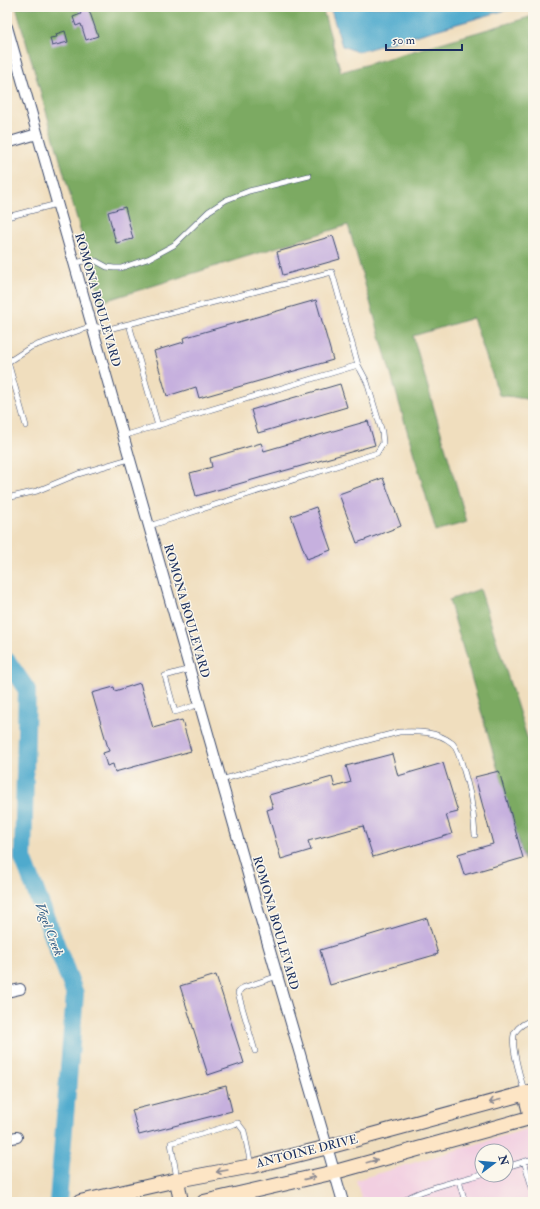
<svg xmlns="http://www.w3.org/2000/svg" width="540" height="1209" font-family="'IM FELL Double Pica',serif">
  <rect width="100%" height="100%" fill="#fbf7ec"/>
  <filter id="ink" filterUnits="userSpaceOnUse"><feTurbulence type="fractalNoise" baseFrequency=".025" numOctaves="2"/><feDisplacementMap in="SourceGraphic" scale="8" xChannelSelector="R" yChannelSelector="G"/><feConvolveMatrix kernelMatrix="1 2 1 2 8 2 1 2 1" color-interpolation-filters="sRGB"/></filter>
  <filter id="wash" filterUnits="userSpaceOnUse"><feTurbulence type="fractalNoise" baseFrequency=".012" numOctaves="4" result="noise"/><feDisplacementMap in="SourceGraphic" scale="16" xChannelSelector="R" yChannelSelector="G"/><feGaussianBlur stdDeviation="0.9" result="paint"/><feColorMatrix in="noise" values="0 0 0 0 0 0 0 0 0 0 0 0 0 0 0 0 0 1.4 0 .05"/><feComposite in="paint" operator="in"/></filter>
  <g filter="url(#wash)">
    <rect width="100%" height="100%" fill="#f0debe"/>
    <!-- built -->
    <path fill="#f2cfe1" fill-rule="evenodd" d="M533,1127V1202H362L356,1180ZM482,1151H506V1175H482Z"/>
    <!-- forest -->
    <path fill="#7baa62" stroke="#4b6c60" d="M16,7H322L341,72L533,16V400L499,395L473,318L413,336L467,522L436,531L348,225L101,302Z
      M480,589L533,756V820L524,860L449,600Z"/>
    <!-- water -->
    <path fill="#50aacd" stroke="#366c96" d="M330,7H517L358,52L342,46Z"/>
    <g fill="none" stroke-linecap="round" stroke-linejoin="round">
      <!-- river -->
      <path stroke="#50aacd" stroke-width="18" d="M7,661L27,690L23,858L75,994L58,1202"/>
    </g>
    <g id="blocks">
      <!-- building -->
      <path fill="#c6b0de" d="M78,7H88L98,36L86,40L81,24L76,26L73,17L81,14Z
        M65,31L68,42L52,46L50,38L57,37L56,34Z
        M125,207L133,239L116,243L108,212Z
        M333,236L340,259L283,275L277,252Z
        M316,300L333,360L199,398L196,387L167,396L154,351L184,342L183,338Z
        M340,384L347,407L258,433L251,410Z
        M368,421L375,445L196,496L190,473L212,467L210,458L261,443L264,451Z
        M383,478L401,526L357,543L339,494Z
        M316,507L331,550L307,559L291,516Z
        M140,683L153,728L182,720L191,751L115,772L113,764L107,766L103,753L109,751L92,693L114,687L115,691Z
        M392,754L398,776L443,763L458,812L446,815L452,834L373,857L363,826L308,841L311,850L281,859L267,810L273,808L269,795L332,777L335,787L351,782L346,766Z
        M499,771L523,858L464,875L458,854L493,844L475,777Z
        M427,918L438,954L330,985L320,950Z
        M216,975L244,1063L208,1075L180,986Z
        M226,1086L232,1111L139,1135L132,1110Z"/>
    </g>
  </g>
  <g filter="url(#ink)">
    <use href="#blocks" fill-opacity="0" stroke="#3b496c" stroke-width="1"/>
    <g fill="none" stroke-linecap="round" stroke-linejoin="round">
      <defs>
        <path id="service" d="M7,217L57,204
          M75,263L88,260L96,261L107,267L114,268H121L150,258L174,245L209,211L226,200L249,191L309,176
          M129,324L158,426
          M26,426L8,362L31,347L92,326L109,329L332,272L358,365L123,436
          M7,498L37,491L78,474L129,459
          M149,526L377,453L383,443L382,432L367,382L358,365
          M190,669L165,676L175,712L200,704
          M221,780L262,768L399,732C417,731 437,731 452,743C460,750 471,795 472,807C474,816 474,826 475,835
          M255,1051L238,993L242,988L278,976
          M524,1091C521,1078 509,1043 515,1032C520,1025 525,1022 533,1020
          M524,1161L533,1191
          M506,1167L533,1159
          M177,1179L171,1143L238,1123L244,1131L251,1165
          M459,1181L465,1202
          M404,1202C408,1192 469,1178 482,1174"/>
        <path id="minor" d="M7,27L259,913L343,1202
          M7,143L37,134
          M7,992L20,989
          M7,1139L17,1137"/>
        <path id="secondary" d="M525,1093L531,1117
          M177,1180L181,1202
          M80,1202L177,1180L252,1166L328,1147L533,1091
          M204,1202L335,1172L533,1117"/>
      </defs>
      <!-- service casing -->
      <use href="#service" stroke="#3b496c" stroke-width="6"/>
      <!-- minor casing -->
      <use href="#minor" stroke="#3b496c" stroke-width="12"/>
      <!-- secondary casing -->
      <use href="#secondary" stroke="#3b496c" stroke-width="16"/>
      <!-- service -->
      <use href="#service" stroke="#fff" stroke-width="5"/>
      <!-- minor -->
      <use href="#minor" stroke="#fff" stroke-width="10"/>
      <!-- secondary -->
      <use href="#secondary" stroke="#fde5c5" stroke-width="14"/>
    </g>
    <!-- one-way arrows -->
    <defs><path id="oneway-shaft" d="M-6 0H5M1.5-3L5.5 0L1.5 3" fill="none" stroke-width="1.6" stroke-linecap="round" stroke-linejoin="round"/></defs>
    <g stroke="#8c8a92">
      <use href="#oneway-shaft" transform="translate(495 1101) rotate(165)"/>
      <use href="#oneway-shaft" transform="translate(372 1161) rotate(-16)"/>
      <use href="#oneway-shaft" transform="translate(222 1171) rotate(170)"/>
      <use href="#oneway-shaft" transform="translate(310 1178) rotate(-13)"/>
    </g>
  </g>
  <g text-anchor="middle" stroke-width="3" stroke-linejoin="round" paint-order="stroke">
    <!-- street labels -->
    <g font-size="12" fill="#1b2f5e" stroke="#fbf7ec">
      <text transform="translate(98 300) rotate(74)" y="4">ROMONA BOULEVARD</text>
      <text transform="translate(187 611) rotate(74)" y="4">ROMONA BOULEVARD</text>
      <text transform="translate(276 923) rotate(74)" y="4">ROMONA BOULEVARD</text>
      <text transform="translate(307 1151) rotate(-14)" y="4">ANTOINE DRIVE</text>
    </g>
    <!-- water labels -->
    <g font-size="13" font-style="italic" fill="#2e5a85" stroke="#fbf7ec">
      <text transform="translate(50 929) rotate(69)" y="5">Vogel Creek</text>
    </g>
  </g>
  <!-- margin -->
  <rect width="540" height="1209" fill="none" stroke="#fbf7ec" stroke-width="24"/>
  <!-- north arrow -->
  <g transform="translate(494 1163) rotate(74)"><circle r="19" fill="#fbf7ec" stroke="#a1a7b3"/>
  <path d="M0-3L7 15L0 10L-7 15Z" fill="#1f6fb2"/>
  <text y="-6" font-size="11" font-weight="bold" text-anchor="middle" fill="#1b2f5e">N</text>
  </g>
  <!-- scale -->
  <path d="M386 44v6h76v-6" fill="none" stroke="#1b2f5e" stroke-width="2"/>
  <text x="392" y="44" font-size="12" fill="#1b2f5e" stroke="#fbf7ec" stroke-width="3" paint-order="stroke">50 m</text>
</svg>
